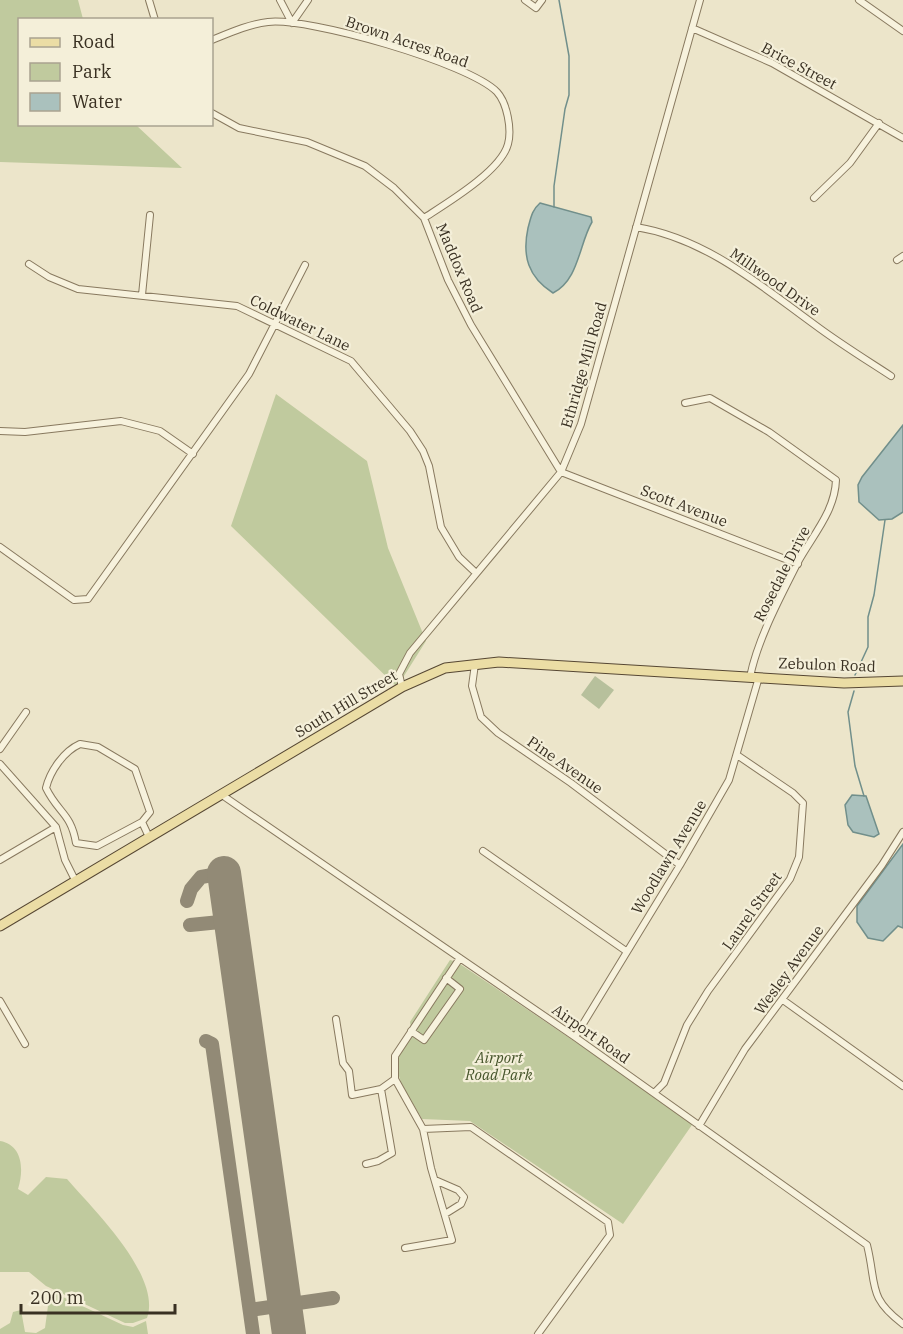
<svg xmlns="http://www.w3.org/2000/svg" width="903" height="1334" font-family="'IBM Plex Serif',serif">
  <rect width="100%" height="100%" fill="#ece5ca"/>
  <!-- green -->
  <path fill="#c0ca9e" d="M0,0H78L83,19L20,20V124L136,125L182,168L0,162Z
    M276,394L367,461L388,548L426,641L397,687L231,526Z
    M450,960L457,962L694,1122L623,1224L470,1121L422,1119L401,1083L395,1062L411,1027L410,1022Z
    M0,1141C23,1145 24,1170 18,1189L28,1195L46,1177L67,1179C93,1209 162,1276 147,1318L133,1323H125L46,1286L29,1272H0Z
    M50,1291L123,1325L133,1327L146,1321L148,1334H0V1329L10,1323L13,1312L21,1310L25,1332L36,1333L45,1328Z"/>
  <!-- cemetery -->
  <path fill="#b7c09c" d="M595,676L614,690L599,709L581,695Z"/>
  <!-- water -->
  <path fill="#aac1bd" stroke="#718f8b" stroke-width="1.5" d="M540,203L591,217L592,222C579,244 579,280 553,293C528,277 522,256 528,228C531,217 532,210 540,203Z
    M903,425V512L892,519L879,520L859,502L858,485L862,477Z
    M852,795L866,796L879,834L874,837L853,832L848,825L845,805Z
    M903,844V928L898,926L883,941L868,938L857,922V906Z"/>
  <g fill="none" stroke-linecap="round" stroke-linejoin="round">
    <!-- stream -->
    <path stroke="#718f8b" stroke-width="1.5" d="M554,207V186L565,109L569,95V56L559,0
      M855,675L868,647V617L874,595L885,520
      M854,691L848,712L855,766L864,796"/>
    <!-- taxiway -->
    <path stroke="#928a76" stroke-width="14" d="M187,901L191,889L201,877L224,873
      M190,925L230,921
      M206,1041L212,1044L253,1334
      M250,1310L333,1298"/>
    <!-- runway -->
    <path stroke="#928a76" stroke-width="34" d="M224,873L289,1334"/>
    <defs>
      <path id="minor" d="M149,0L155,20
        M280,0L292,23L308,0
        M525,0L536,8L542,0
        M859,0L903,31
        M692,28L772,63L903,138
        M212,40C229,33 249,24 268,22C308,17 469,63 497,92C507,103 512,129 508,144C501,171 447,203 424,218
        M212,113L239,128L307,142L365,166L394,188L424,218L448,280L471,325L561,472L798,564
        M814,198L850,163L879,123
        M636,227C705,238 760,285 815,325C839,343 865,359 891,376
        M897,260L903,256
        M29,264L49,277L78,289L237,306L351,361L410,431L423,451L429,466L441,527L459,557L476,573
        M142,295L150,215
        M685,403L710,398L769,432L836,480C835,511 813,535 798,562C780,598 758,638 750,677
        M0,431L25,432L121,421L160,431L193,454
        M0,547L74,600L88,599L249,374L305,265
        M475,664L472,686L481,717L498,733L571,783L680,865
        M402,687L399,674L410,653L561,472L581,424L700,0
        M80,744L98,747L135,769L150,812L142,822L97,846L76,843C71,813 58,813 46,788C50,771 64,751 80,744Z
        M0,749L26,712
        M0,764L56,827L65,860L75,880
        M222,795L575,1037L867,1245C877,1285 867,1297 903,1324
        M142,822L149,837
        M483,851L626,951
        M0,860L56,827
        M460,958L395,1056V1079L423,1129L471,1127L608,1222L610,1235L538,1334
        M783,1000L903,1086
        M0,1001L25,1044
        M336,1019L343,1063L349,1071L352,1095L381,1089L395,1079
        M411,1031L424,1040L460,989L446,978
        M575,1037L680,865L729,780L759,677
        M654,1093L664,1083L687,1025L708,991L790,879L799,857L803,803L793,793L737,755
        M699,1126L745,1049L882,865L903,832
        M366,1164L378,1161L392,1153L381,1089
        M435,1180L458,1190L464,1197L461,1204L445,1214
        M405,1248L452,1240L431,1168L423,1129"/>
      <path id="primary" d="M0,926L402,687L445,668L499,662L844,683L903,681"/>
    </defs>
    <!-- minor casing -->
    <use href="#minor" stroke="#88795f" stroke-width="8"/>
    <!-- primary casing -->
    <use href="#primary" stroke="#564733" stroke-width="11"/>
    <!-- minor -->
    <use href="#minor" stroke="#f7f2dd" stroke-width="6"/>
    <!-- primary -->
    <use href="#primary" stroke="#ebdda5" stroke-width="9"/>
  </g>
  <g text-anchor="middle" stroke-width="4.5" stroke-linejoin="round" paint-order="stroke">
    <!-- street labels -->
    <g font-size="15" fill="#393022" stroke="#f4efd9">
      <text transform="translate(407 42) rotate(19)" y="5">Brown Acres Road</text>
      <text transform="translate(799 66) rotate(28)" y="5">Brice Street</text>
      <text transform="translate(459 268) rotate(67)" y="5">Maddox Road</text>
      <text transform="translate(775 282) rotate(35)" y="5">Millwood Drive</text>
      <text transform="translate(300 323) rotate(26)" y="5">Coldwater Lane</text>
      <text transform="translate(584 365) rotate(-74)" y="5">Ethridge Mill Road</text>
      <text transform="translate(684 506) rotate(21)" y="5">Scott Avenue</text>
      <text transform="translate(782 574) rotate(-63)" y="5">Rosedale Drive</text>
      <text transform="translate(827 665) rotate(2)" y="5">Zebulon Road</text>
      <text transform="translate(346 704) rotate(-31)" y="5">South Hill Street</text>
      <text transform="translate(565 765) rotate(35)" y="5">Pine Avenue</text>
      <text transform="translate(669 857) rotate(-59)" y="5">Woodlawn Avenue</text>
      <text transform="translate(752 911) rotate(-55)" y="5">Laurel Street</text>
      <text transform="translate(789 970) rotate(-54)" y="5">Wesley Avenue</text>
      <text transform="translate(591 1034) rotate(35)" y="5">Airport Road</text>
    </g>
    <!-- park labels -->
    <g font-size="15" font-style="italic" fill="#45542a" stroke="#f4efd9">
      <text x="499" y="1063">Airport<tspan x="499" dy="17">Road Park</tspan></text>
    </g>
  </g>
  <!-- legend -->
  <rect x="18" y="18" width="195" height="108" fill="#f4efd9" stroke="#a9a390" stroke-width="1.5"/>
  <rect x="30" y="38" width="30" height="9" fill="#ebdda5" stroke="#a9a390" stroke-width="1.5"/>
  <text x="72" y="48" font-size="18" fill="#393022">Road</text>
  <rect x="30" y="63" width="30" height="18" fill="#c0ca9e" stroke="#a9a390" stroke-width="1.5"/>
  <text x="72" y="78" font-size="18" fill="#393022">Park</text>
  <rect x="30" y="93" width="30" height="18" fill="#aac1bd" stroke="#a9a390" stroke-width="1.5"/>
  <text x="72" y="108" font-size="18" fill="#393022">Water</text>
  <!-- scale -->
  <path d="M21 1304v9h154v-9" fill="none" stroke="#393022" stroke-width="3"/>
  <text x="30" y="1304" font-size="18" fill="#393022" stroke="#f4efd9" stroke-width="4.5" paint-order="stroke">200 m</text>
</svg>
